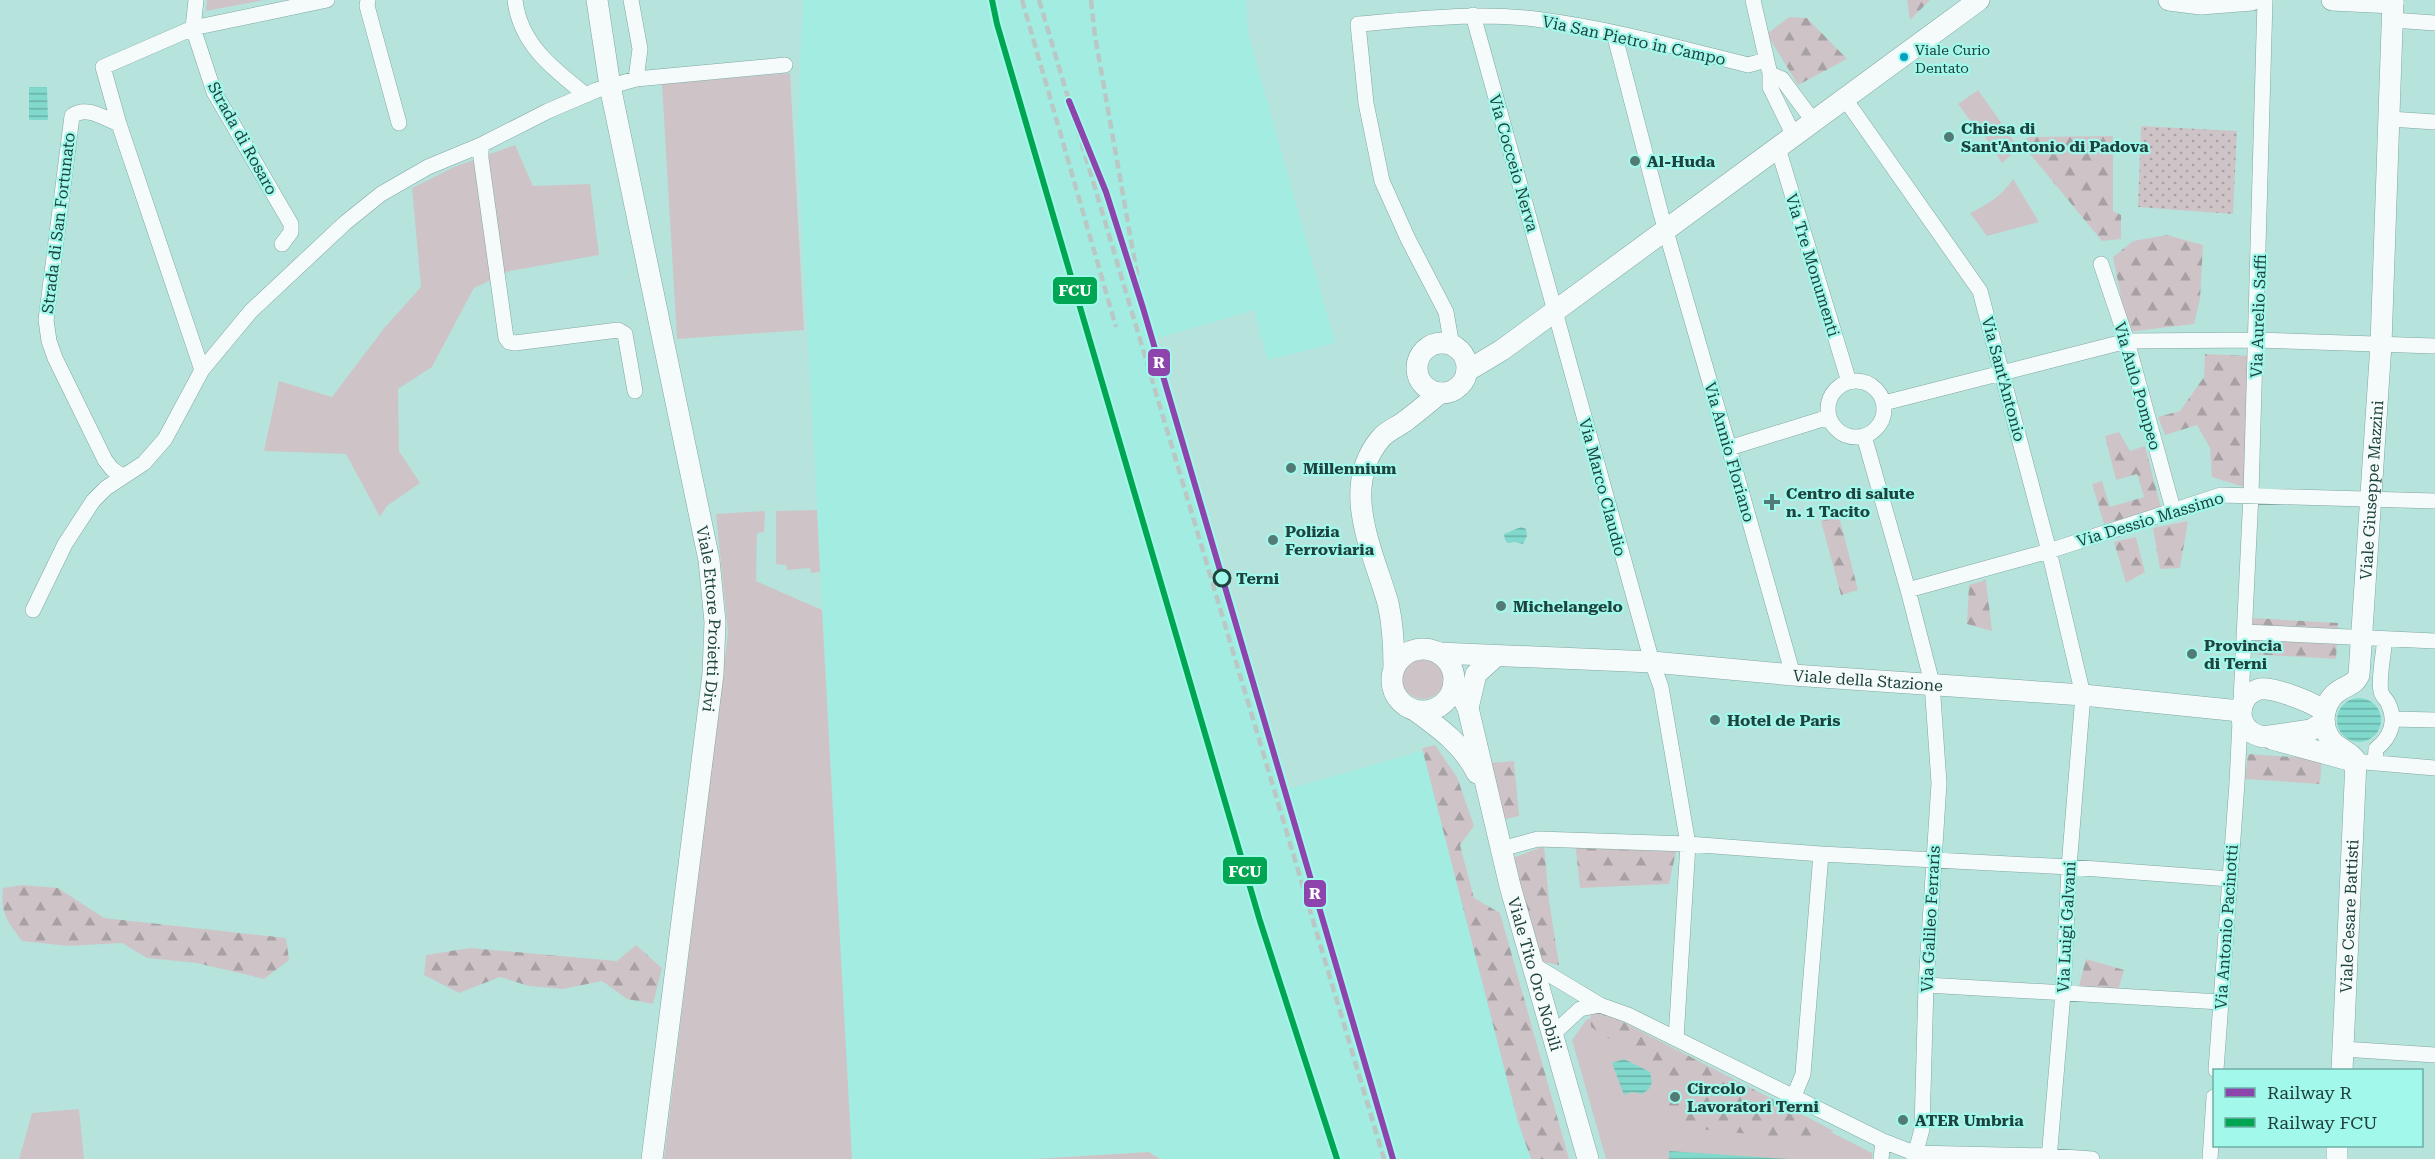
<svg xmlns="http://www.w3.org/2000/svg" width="2435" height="1159" font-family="'Roboto Serif',serif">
  <defs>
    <pattern id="forest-firs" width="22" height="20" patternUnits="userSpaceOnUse" patternTransform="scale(1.5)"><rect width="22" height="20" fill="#cec4c8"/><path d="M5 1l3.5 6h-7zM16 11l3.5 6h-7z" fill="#a7a1a4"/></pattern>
    <pattern id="garden-dots" width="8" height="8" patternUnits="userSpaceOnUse" patternTransform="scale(1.5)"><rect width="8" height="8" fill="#cec4c8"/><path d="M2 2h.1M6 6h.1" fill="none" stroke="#a7a1a4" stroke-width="1.8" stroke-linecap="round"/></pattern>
    <pattern id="water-rules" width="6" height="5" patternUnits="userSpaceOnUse" patternTransform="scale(1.5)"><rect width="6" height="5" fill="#81d8cc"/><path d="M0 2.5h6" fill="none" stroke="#69b1a7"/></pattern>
  </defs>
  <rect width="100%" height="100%" fill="#b6e4dd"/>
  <!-- built -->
  <path fill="#a2ece1" d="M803,0H1246L1248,33L1335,343L1268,360L1254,310L1155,339L1285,790L1429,749L1540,1159H1160L1149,1152L1033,1159H852L797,131Z"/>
  <!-- grass -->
  <path fill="#cec4c8" d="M207,0H264L206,11Z
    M790,73L804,330L677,339L662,84Z
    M1978,90L2019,148L2002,163L1978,126L1975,127L1958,104Z
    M515,145L533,186L590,184L599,255L510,271L474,288L432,367L398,389L399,451L420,483L387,506L380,517L346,454L264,451L279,381L332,397L385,327L421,287L412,188L454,167Z
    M2013,179L2039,222L1987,236L1970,213C1988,204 2002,196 2013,179Z
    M817,510L820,572L811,573L810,568L787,570L786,565L776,564V511Z
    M765,511L764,532L757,533L756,581L822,610L852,1159H664L728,633L716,514Z
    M1402 678a21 21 0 1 1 42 0a21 21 0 1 1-42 0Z
    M1607,1018L1872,1153V1159H1606L1572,1040L1587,1019Z
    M79,1109L84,1159H19L32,1113Z
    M1149,1152L1160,1159H1033Z"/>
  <!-- forest -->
  <path fill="url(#forest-firs)" d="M1907,0H1930L1910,20Z
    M1789,17L1807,18L1847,59L1798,85L1767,34Z
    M2113,136V211L2121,215V239L2102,241L2020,142L2030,137Z
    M2167,235L2203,245L2200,299L2194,324L2128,332L2113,257L2133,241Z
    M2205,354L2252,356L2244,487L2212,477L2210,448L2197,425L2165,435L2158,417L2180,411L2204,377Z
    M2119,432L2130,451L2145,446L2161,508L2104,524L2092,484L2102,481L2110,507L2144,497L2137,474L2116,480L2105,436Z
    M1839,516L1858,590L1841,595L1821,521Z
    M2188,521L2180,568L2160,569L2153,528Z
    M2136,537L2145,572L2126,583L2114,542Z
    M1986,580V581L1992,631L1967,624L1969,585Z
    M2253,618L2338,623L2336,659L2251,654Z
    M1435,745L1457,777L1474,826L1460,845L1474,898L1500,913L1569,1159H1531L1518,1122L1422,748Z
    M2248,754L2322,759L2320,784L2245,779Z
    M1514,761L1519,816L1502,820L1490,763Z
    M1575,841L1678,842L1669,884L1580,888Z
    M1544,846L1549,900L1559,965L1537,961L1513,858Z
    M22,885L58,888L104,918L286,938L289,960L264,979L197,963L147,958L122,943L68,946L22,941C8,922 0,914 3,888Z
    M636,945L662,968L653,1004L627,999L602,981L563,989L529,986L500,977L459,993L424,975L426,955L470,948L617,961Z
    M2086,959L2124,970L2118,991L2078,990Z
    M1590,1005L1834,1131L1810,1138H1790L1668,1126L1665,1068L1649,1065L1591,1027Z"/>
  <!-- garden -->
  <path fill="url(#garden-dots)" d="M2141,126L2237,131L2233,214L2138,207Z"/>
  <!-- water -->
  <path fill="url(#water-rules)" d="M29,87H47L48,120H29Z
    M1521,527L1526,529L1527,536L1523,544L1515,542L1508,543L1505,540L1504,534Z
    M2337 720a22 22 0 1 1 44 0a22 22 0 1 1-44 0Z
    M1624,1059L1650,1072L1652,1082L1649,1089L1642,1094L1632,1092L1624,1095L1612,1063Z
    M1669,1151L1789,1159H1669Z"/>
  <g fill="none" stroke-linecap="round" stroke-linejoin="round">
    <defs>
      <path id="street" d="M196,0L193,28L214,92L291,224V232L282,244
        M368,0L367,6L399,123
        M515,0C520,44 553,69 586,95
        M1753,0L1769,70
        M1473,15L1652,662L1661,687L1688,844L1676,1039
        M2392,20L2435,23
        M1614,33L1661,214L1729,448L1793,675
        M636,79L785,65
        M1845,99L1980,291L2049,551L2083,695L2069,867L2063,993L2049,1159
        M2390,119L2435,122
        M119,124C104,118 86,105 72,116L46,320L49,341L55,358L105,460L112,469L122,476
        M1794,136L1770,87V74L1782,79L1814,122
        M481,145V158L506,338L509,342L515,343L618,330L625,334L635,391
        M1778,148L1849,382
        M2101,264L2127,341L2173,509
        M1452,346L1446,312L1408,239L1382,181L1366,103L1358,24C1419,19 1481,11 1542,20C1611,29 1680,48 1748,65L1766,60
        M202,370L119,124L103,67L193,28L327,0
        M1828 409a28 28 0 1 1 56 0a28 28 0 1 1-56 0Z
        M1884,403L2127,341L2257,340L2434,346
        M1864,436L1908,590L1932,683L1939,783L1926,985L1922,1129L1914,1159
        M1729,448L1829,417
        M1908,590L2049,551L2221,495L2435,501
        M33,610L65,544L93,501L106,488L144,463L165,439L202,370L251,311L345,223L381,194L428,167L481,145L548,111L597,90L636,79L640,49L631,0
        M2244,632L2435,641
        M2393,719L2435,720
        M2365,762L2435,768
        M2375,763L2376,749C2391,737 2397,721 2388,703C2386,699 2381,695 2381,691C2378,680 2384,651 2385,639
        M1501,849L1538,839L1688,844L1821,854L2069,867L2230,879
        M1532,964L1600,1005
        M1926,985L2221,1002
        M1552,1035L1580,1009L1600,1005L1628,1015L1883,1141L1914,1153L2049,1156L2092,1159
        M2343,1049L2435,1055
        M2216,1070L2237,783L2251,494L2265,0
        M1794,1096L1803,1074L1821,854
        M1881,1159L1883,1141
        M2210,1159L2214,1097"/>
      <g id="secondary">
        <path id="s1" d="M597,0L610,86L709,560L715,622L713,674L652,1159"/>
        <path d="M2169,0L2201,4L2252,0"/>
        <path d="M2332,0L2393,3"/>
        <circle cx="1442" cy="368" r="25"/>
        <path d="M1467,371L1502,350L1979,0"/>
        <circle cx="1423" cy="680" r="31"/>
        <path id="s2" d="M1439,653L1652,662L1793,675L2083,695L2240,711"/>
        <path d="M1394,667C1394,645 1393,625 1388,603C1373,551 1339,487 1381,438C1387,431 1397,427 1404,422C1416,413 1428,403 1440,393"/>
        <path id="s3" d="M1454,682L1468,708L1510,886L1588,1159"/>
        <path d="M1468,708L1476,674L1496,656"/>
        <path d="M1416,711C1441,729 1463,745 1477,773"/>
        <path d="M2324,722L2311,730L2263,737C2242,732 2235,714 2247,696C2251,693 2255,690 2260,689C2274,687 2315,703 2325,712"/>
        <path d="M2272,739L2349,760"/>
        <path id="s4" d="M2356,761C2350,750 2335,749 2329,737C2319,720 2325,698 2342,689C2350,684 2355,684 2359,675L2381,344L2393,0"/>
        <path id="s5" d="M2342,1070L2356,761"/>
        <path d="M2337,1159V1146"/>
      </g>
    </defs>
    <!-- street casing -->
    <use href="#street" stroke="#81a6a2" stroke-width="16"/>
    <!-- secondary casing -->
    <use href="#secondary" stroke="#81a6a2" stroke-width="22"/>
    <!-- street -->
    <use href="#street" stroke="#f4fbfa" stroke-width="15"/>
    <!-- secondary -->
    <use href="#secondary" stroke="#f4fbfa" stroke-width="21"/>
    <!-- rail -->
    <path stroke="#bac8c5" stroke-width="4.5" stroke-dasharray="9 4.5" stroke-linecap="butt" d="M1022,0L1116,327
      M1039,0L1384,1159
      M1091,0L1095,36L1143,308"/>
    <defs>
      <path id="rail-1" d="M1069,101L1106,192L1143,308L1393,1159"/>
      <path id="rail-2" d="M992,0L997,24L1260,921L1337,1159"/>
    </defs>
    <!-- rail-1 casing -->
    <use href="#rail-1" stroke="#a2f8eb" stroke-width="10"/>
    <!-- rail-2 casing -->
    <use href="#rail-2" stroke="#a2f8eb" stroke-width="10"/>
    <!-- rail-1 -->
    <use href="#rail-1" stroke="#8e44ad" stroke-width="6"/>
    <!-- rail-2 -->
    <use href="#rail-2" stroke="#00a651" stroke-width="6"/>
  </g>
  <!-- markers -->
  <circle fill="#039fc0" stroke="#a2f8eb" stroke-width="2" cx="1904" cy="57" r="5"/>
  <g fill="#537b75" stroke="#a2f8eb" stroke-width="2">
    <circle cx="1949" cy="137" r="6"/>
    <circle cx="1635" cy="161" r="6"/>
    <circle cx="1291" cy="468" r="6"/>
    <path d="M1769 493h6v6h6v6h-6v6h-6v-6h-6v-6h6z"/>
    <circle cx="1273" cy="540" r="6"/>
    <circle cx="1501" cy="606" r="6"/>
    <circle cx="2192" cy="654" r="6"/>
    <circle cx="1715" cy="720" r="6"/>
    <circle cx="1675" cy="1097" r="6"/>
    <circle cx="1903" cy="1120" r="6"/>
  </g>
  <circle fill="#a2f8eb" stroke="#1e423d" stroke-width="3" cx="1222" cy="578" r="8"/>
  <g text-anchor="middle" stroke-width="4.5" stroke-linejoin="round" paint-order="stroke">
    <!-- bus labels -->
    <g font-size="14" fill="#1e423d" stroke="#a2f8eb" text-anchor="start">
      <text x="1915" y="55">Viale Curio<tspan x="1915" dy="18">Dentato</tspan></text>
    </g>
    <!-- street labels -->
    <g font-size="16" fill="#1e423d" stroke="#a2f8eb">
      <text transform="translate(1634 40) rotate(12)" y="6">Via San Pietro in Campo</text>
      <text transform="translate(243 138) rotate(61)" y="6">Strada di Rosaro</text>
      <text transform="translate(1514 163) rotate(74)" y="6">Via Cocceio Nerva</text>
      <text transform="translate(58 223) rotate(-83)" y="6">Strada di San Fortunato</text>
      <text transform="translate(1813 265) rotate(73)" y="6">Via Tre Monumenti</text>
      <text transform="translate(2258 316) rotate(-88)" y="6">Via Aurelio Saffi</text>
      <text transform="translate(2004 379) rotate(75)" y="6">Via Sant'Antonio</text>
      <text transform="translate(2138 386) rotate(74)" y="6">Via Aulo Pompeo</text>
      <text transform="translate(1730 452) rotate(74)" y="6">Via Annio Floriano</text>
      <text transform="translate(1603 487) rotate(75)" y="6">Via Marco Claudio</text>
      <text dy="6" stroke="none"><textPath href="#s4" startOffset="300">Viale Giuseppe Mazzini</textPath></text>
      <text transform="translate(2150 519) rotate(-17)" y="6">Via Dessio Massimo</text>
      <text dy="6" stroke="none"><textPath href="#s1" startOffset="630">Viale Ettore Proietti Divi</textPath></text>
      <text dy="6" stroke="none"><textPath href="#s2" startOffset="430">Viale della Stazione</textPath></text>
      <text dy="6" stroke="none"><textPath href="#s5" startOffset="154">Viale Cesare Battisti</textPath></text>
      <text transform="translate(1930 919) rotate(-87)" y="6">Via Galileo Ferraris</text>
      <text transform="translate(2066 927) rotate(-87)" y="6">Via Luigi Galvani</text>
      <text transform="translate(2226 927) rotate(-86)" y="6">Via Antonio Pacinotti</text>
      <text dy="6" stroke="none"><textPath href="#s3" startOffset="304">Viale Tito Oro Nobili</textPath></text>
    </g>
    <!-- poi labels -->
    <g font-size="16" font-weight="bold" fill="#1e423d" stroke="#a2f8eb" text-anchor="start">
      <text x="1961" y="134">Chiesa di<tspan x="1961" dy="18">Sant'Antonio di Padova</tspan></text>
      <text x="1647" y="167">Al-Huda</text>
      <text x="1303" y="474">Millennium</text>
      <text x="1786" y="499">Centro di salute<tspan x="1786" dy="18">n. 1 Tacito</tspan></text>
      <text x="1285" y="537">Polizia<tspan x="1285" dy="18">Ferroviaria</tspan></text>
      <text x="1513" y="612">Michelangelo</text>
      <text x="2204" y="651">Provincia<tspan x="2204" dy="18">di Terni</tspan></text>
      <text x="1727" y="726">Hotel de Paris</text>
      <text x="1687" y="1094">Circolo<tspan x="1687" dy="18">Lavoratori Terni</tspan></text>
      <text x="1915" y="1126">ATER Umbria</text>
    </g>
    <!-- stop labels -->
    <g font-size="16" font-weight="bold" fill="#1e423d" stroke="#a2f8eb" text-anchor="start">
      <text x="1236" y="584">Terni</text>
    </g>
  </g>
  <g stroke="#a2f8eb" stroke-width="2">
    <rect x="1052" y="276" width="46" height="29" rx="6" fill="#00a651"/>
    <rect x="1147" y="348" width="24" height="29" rx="6" fill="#8e44ad"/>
    <rect x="1222" y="856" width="46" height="29" rx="6" fill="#00a651"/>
    <rect x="1303" y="879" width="24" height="29" rx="6" fill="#8e44ad"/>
  </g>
  <g font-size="16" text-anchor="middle" font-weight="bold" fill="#fff">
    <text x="1075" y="296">FCU</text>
    <text x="1159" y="368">R</text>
    <text x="1245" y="877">FCU</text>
    <text x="1315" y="899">R</text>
  </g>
  <!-- legend -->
  <rect x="2213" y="1069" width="210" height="78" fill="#a2f8eb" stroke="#6dafa5" stroke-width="1.5"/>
  <rect x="2225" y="1088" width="30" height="9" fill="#8e44ad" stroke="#6dafa5" stroke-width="1.5"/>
  <text x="2267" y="1099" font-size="18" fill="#1e423d">Railway R</text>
  <rect x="2225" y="1118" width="30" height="9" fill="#00a651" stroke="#6dafa5" stroke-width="1.5"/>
  <text x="2267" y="1129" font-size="18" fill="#1e423d">Railway FCU</text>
</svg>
